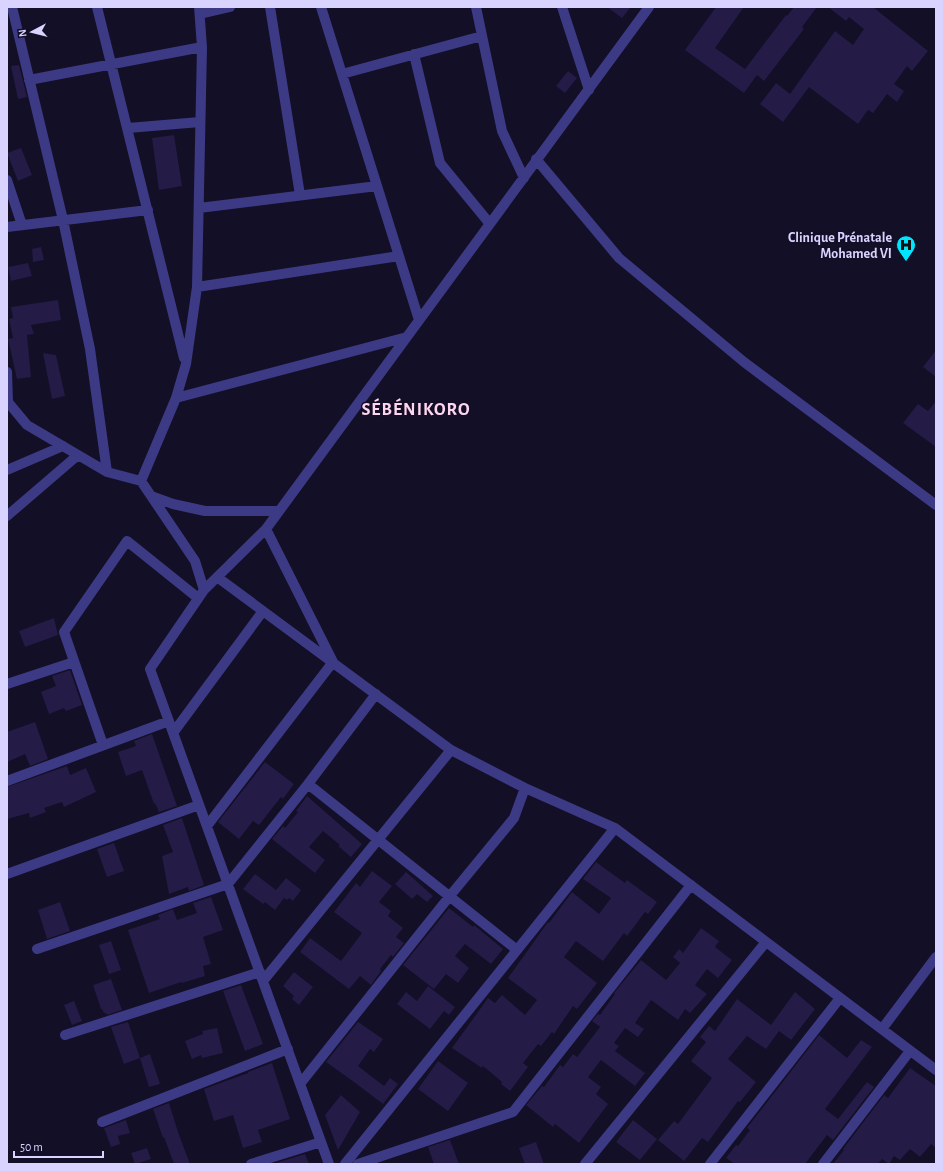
<svg xmlns="http://www.w3.org/2000/svg" width="943" height="1171" font-family="'Alegreya Sans',sans-serif">
  <rect width="100%" height="100%" fill="#130f26"/>
  <!-- building -->
  <path fill="#241b47" d="M607,7H631L622,18Z
    M716,7H744L715,48L745,69L786,15L787,16L794,7H817L802,27L804,29L764,81L757,75L744,93L685,50Z
    M828,7H873L928,51L912,71L907,66L894,84L904,91L897,102L887,94L873,113L868,110L858,124L809,87L783,122L760,104L776,83L790,94L835,31L853,45L864,29L849,17L846,21Z
    M19,65L27,97L18,99L11,66Z
    M568,71L577,78L565,93L556,86Z
    M174,135L182,186L159,190L152,138Z
    M21,148L32,175L18,181L7,153Z
    M41,247L44,260L33,262L32,249Z
    M28,263L32,276L11,281L8,267Z
    M58,300L61,320L31,325L34,334L27,335L31,377L17,379L8,339L13,338L9,319L13,318L11,307Z
    M936,350V377L923,367Z
    M43,353L56,355L65,396L52,399Z
    M936,401V447L903,423L918,404L928,411Z
    M54,618L58,635L25,647L19,631Z
    M70,670L82,705L66,711L64,708L49,714L41,692L56,686L52,676Z
    M35,722L48,759L30,766L25,754L7,762V732Z
    M152,734L177,806L159,812L155,803L154,804L142,770L126,776L118,752L136,746L134,741Z
    M265,762L294,784L283,799L281,797L259,825L253,821L239,839L218,822Z
    M67,766L70,775L86,768L96,792L64,807L62,802L44,808L46,812L30,818L29,813L7,819V787Z
    M307,796L362,844L351,857L338,846L340,845L323,831L309,847L325,860L315,873L272,839L283,826L285,828L298,812L296,811Z
    M182,818L204,885L189,891L188,887L169,894L162,856L173,852L163,825Z
    M114,843L124,871L107,877L97,849Z
    M596,862L625,883L627,880L657,902L648,914L645,912L627,936L624,933L603,961L576,941L564,957L597,983L577,1009L573,1006L554,1034L552,1032L541,1046L538,1044L523,1063L528,1067L510,1091L501,1084L502,1082L483,1066L482,1068L452,1048L488,998L495,1003L502,995L525,1015L537,1000L508,978L548,922L549,923L572,892L599,914L611,898L583,879Z
    M372,871L392,886L379,902L391,911L388,916L403,928L396,937L404,943L393,957L391,955L380,969L381,971L371,985L360,976L349,989L300,952L310,938L341,961L362,933L334,912L356,883L360,887Z
    M406,872L433,896L427,902L417,894L412,899L395,884Z
    M255,874L276,890L286,878L301,890L293,901L289,898L287,900L284,898L275,910L265,902L263,904L243,889Z
    M211,897L223,930L203,937L211,964L203,966L205,976L182,983L181,982L149,993L128,930L160,919L158,915L173,909L177,920L197,913L193,903Z
    M60,902L70,931L47,939L38,910Z
    M449,908L473,927L474,925L503,949L491,964L465,944L455,956L469,968L458,983L446,974L434,989L403,965Z
    M701,928L719,941L715,947L732,960L718,978L707,969L695,985L707,994L690,1013L685,1009L678,1020L651,1000L635,1023L644,1029L638,1037L625,1028L614,1043L619,1046L615,1051L645,1073L635,1086L601,1060L588,1077L601,1087L596,1094L608,1104L579,1143L555,1124L553,1127L526,1105L542,1086L544,1087L560,1065L563,1067L573,1054L577,1057L600,1027L592,1021L598,1014L600,1015L615,994L614,993L641,960L666,980L680,963L673,957L679,949L683,953Z
    M111,941L121,970L109,974L99,945Z
    M294,972L313,987L299,1005L292,999L294,996L283,986Z
    M111,979L122,1010L107,1015L106,1013H104L102,1009H101L93,985Z
    M241,985L263,1044L245,1051L223,991Z
    M428,986L455,1007L449,1015L444,1011L430,1029L397,1004L406,992L417,1001Z
    M795,992L815,1009L791,1040L779,1031L766,1049L747,1036L728,1059L756,1082L740,1102L738,1101L708,1142L702,1138L684,1161L658,1140L674,1121L678,1124L712,1078L691,1061L706,1042L700,1037L709,1026L715,1031L737,999L771,1025Z
    M74,1001L82,1021L72,1025L64,1005Z
    M128,1022L140,1058L150,1054L160,1084L149,1087L140,1058L124,1064L111,1027Z
    M358,1022L383,1039L374,1052L370,1049L358,1066L384,1086L390,1078L398,1084L383,1104L354,1082L326,1062Z
    M217,1028L223,1053L202,1058L201,1055L192,1059L185,1041L203,1034L202,1031Z
    M819,1035L847,1058L861,1040L872,1047L825,1109L838,1119L867,1082L874,1087L833,1140L827,1135L805,1164H735L726,1158L736,1145L738,1146L750,1130L747,1128Z
    M438,1061L468,1083L448,1111L418,1089Z
    M272,1063L290,1119L258,1130L262,1142L243,1148L233,1115L214,1121L204,1089L248,1073V1072Z
    M910,1068L936,1086V1148L931,1144L920,1157L910,1149L900,1160L894,1156L889,1164L882,1159L878,1164H833L844,1150L843,1149L884,1095L888,1098Z
    M341,1095L360,1112L338,1150L325,1115Z
    M169,1103L178,1132L190,1164H174L164,1137L163,1138L153,1109Z
    M126,1120L130,1133L118,1136L120,1144L111,1147L104,1128Z
    M633,1120L657,1139L640,1160L616,1142Z
    M450,1140L459,1164H434L428,1147Z
    M536,1142L544,1164H525L519,1148Z
    M147,1148L151,1159L135,1164L131,1153Z
    M305,1154L309,1164H273Z"/>
  <g fill="none" stroke-linecap="round" stroke-linejoin="round">
    <!-- street -->
    <path stroke="#3d3a85" stroke-width="10" d="M12,7L63,220L90,349L107,472
      M97,7L184,358
      M199,7L202,47L197,287L186,364L176,398L141,481L195,561L204,590
      M270,7L300,195
      M321,7L419,320
      M476,7L502,131L524,178
      M562,7L589,90
      M200,14L230,7
      M414,54L440,163L490,224
      M342,74L482,36
      M29,80L202,47
      M128,128L200,122
      M536,159L619,258L744,362L936,505
      M7,180L22,225
      M199,208L377,186
      M7,227L148,210
      M197,287L399,256
      M7,372L8,402
      M176,398L407,337
      M7,401L27,425L107,472L141,481
      M7,470L63,446
      M151,496L173,504L205,511H279
      M7,516L78,455
      M217,577L451,750L525,788L615,828L936,1070
      M7,684L74,662
      M173,733L263,611
      M103,745L64,632L127,541L198,598
      M7,781L169,721
      M308,784L517,950
      M207,826L333,662L266,529
      M7,874L199,805
      M37,949L228,884L308,784L376,694
      M263,981L451,750
      M882,1029L936,957
      M65,1035L260,972
      M300,1084L449,897L514,818L525,788
      M102,1122L288,1049
      M251,1164L321,1142
      M329,1164L150,669L204,590L266,529L649,7
      M345,1164L615,828
      M358,1164L513,1112L691,885
      M585,1164L766,942
      M710,1164L840,998
      M823,1164L910,1051"/>
  </g>
  <!-- icons -->
  <defs>
    <symbol id="hospital-pin" viewBox="-11 -11 22 30"><path d="M0 17L-7.5 6A9.5 9.5 0 1 1 7.5 6Z" fill="#00e5ff" stroke="#130f26"/><path d="M-5-5h3v3.5h4V-5h3V5h-3V1.5h-4V5h-3Z" fill="#111"/></symbol>
  </defs>
  <g fill-rule="evenodd">
    <use href="#hospital-pin" x="895" y="234" width="22" height="30"/>
  </g>
  <g text-anchor="middle" stroke-width="3" stroke-linejoin="round" paint-order="stroke">
    <!-- poi labels -->
    <g font-size="14" font-weight="bold" fill="#d9d4ff" stroke="#130f26" text-anchor="end">
      <text x="892" y="242">Clinique Prénatale<tspan x="892" dy="16">Mohamed VI</tspan></text>
    </g>
    <!-- district labels -->
    <g font-size="18" font-weight="bold" letter-spacing="1" fill="#ffd6f0" stroke="#130f26">
      <text x="416" y="415">SÉBÉNIKORO</text>
    </g>
  </g>
  <!-- border -->
  <rect width="943" height="1171" fill="none" stroke="#d9d4ff" stroke-width="16"/>
  <!-- north arrow -->
  <g transform="translate(32 32) rotate(263)" stroke="#130f26" stroke-width="3" paint-order="stroke">
  <path d="M0-3L7 15L0 10L-7 15Z" fill="#d9d4ff"/>
  <text y="-6" font-size="11" font-weight="bold" text-anchor="middle" fill="#d9d4ff">N</text>
  </g>
  <!-- scale -->
  <path d="M14 1151v6h89v-6" fill="none" stroke="#d9d4ff" stroke-width="2"/>
  <text x="20" y="1151" font-size="12" fill="#d9d4ff" stroke="#130f26" stroke-width="3" paint-order="stroke">50 m</text>
</svg>
